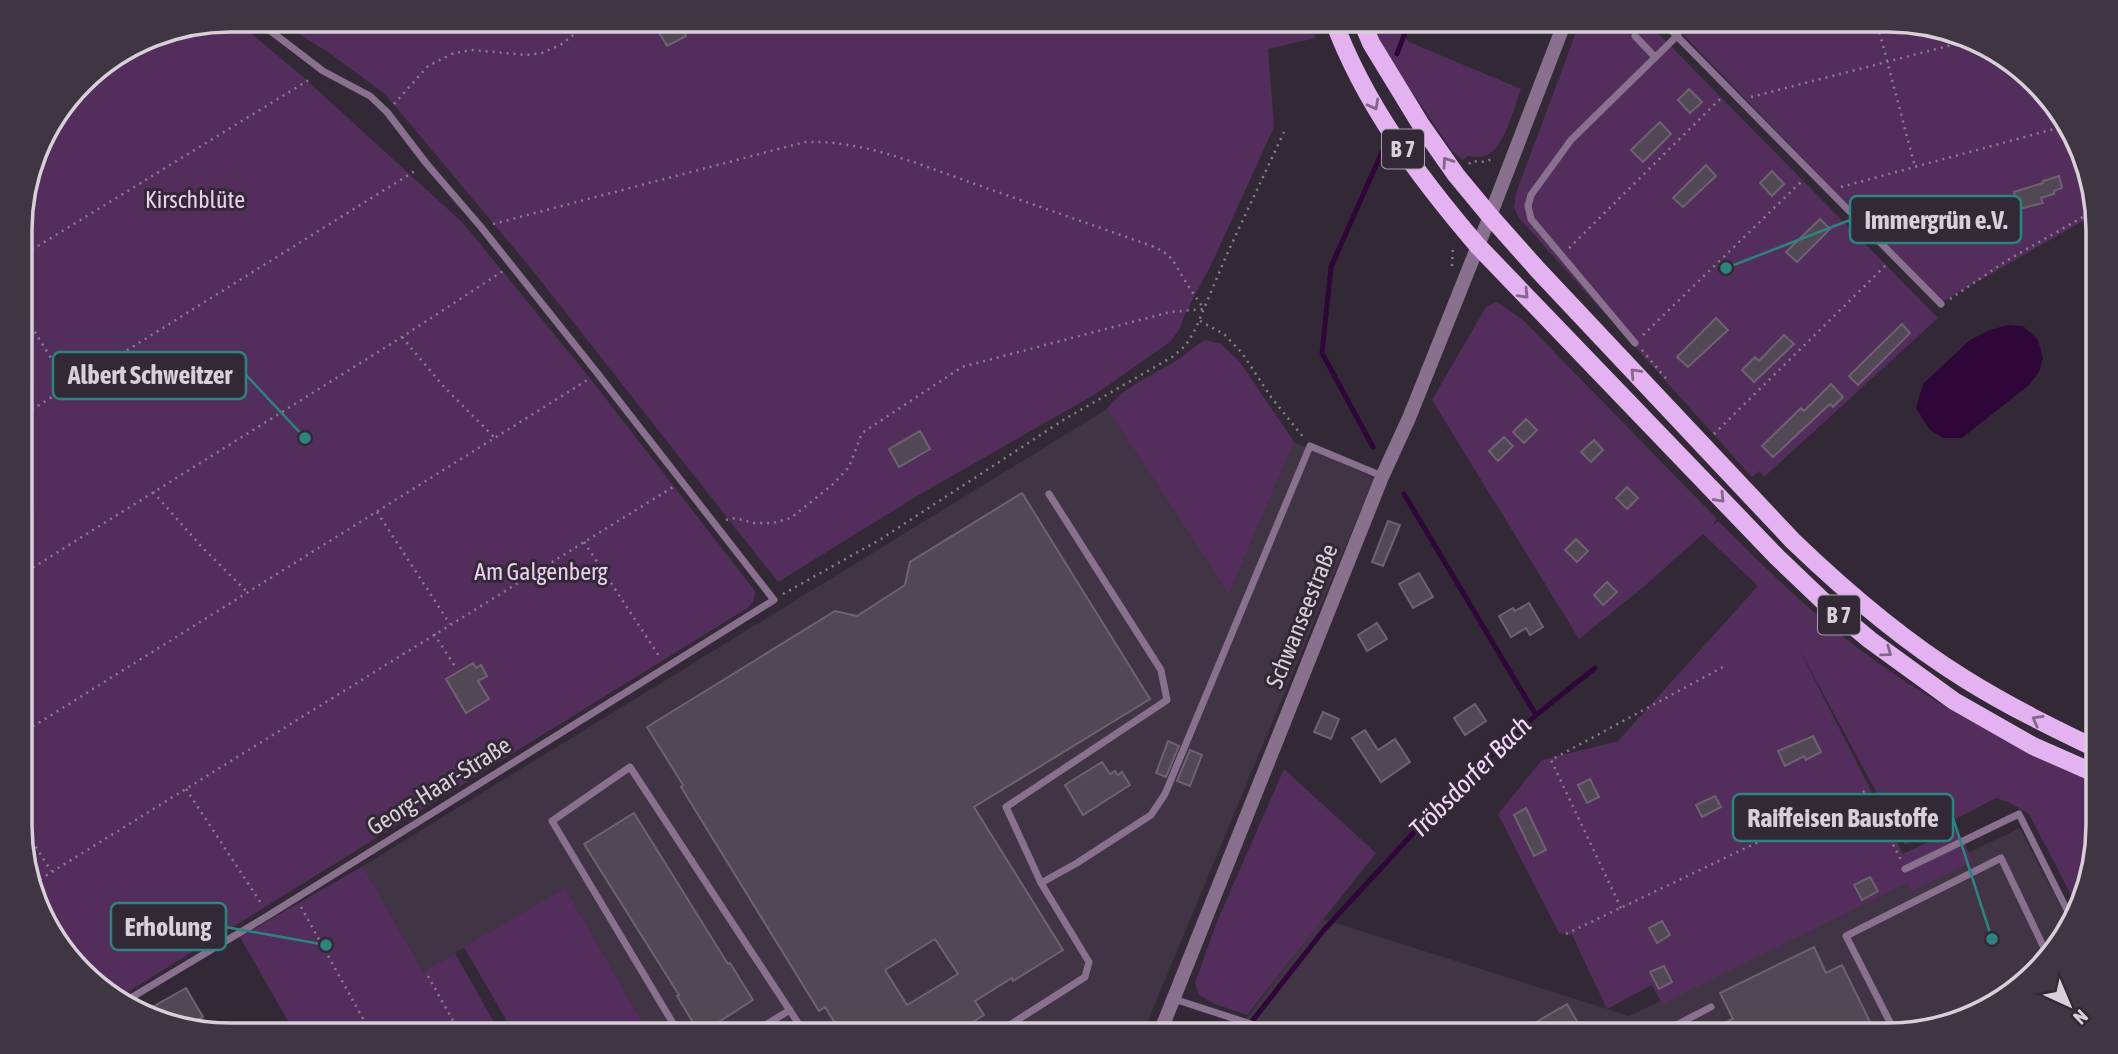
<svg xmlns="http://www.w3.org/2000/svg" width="2118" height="1054" font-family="'Asap Condensed',sans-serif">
  <rect width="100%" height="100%" fill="#332936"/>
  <!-- built -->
  <path fill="#413444" d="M1107,409L1229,594L1294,442L1374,478L1142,1035H650L565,888L423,972L363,866Z
    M2020,828L2070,925L2005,999L1902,1034H1234L1323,919L1629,1016Z"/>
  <!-- green -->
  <path fill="#532e5c" d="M230,19H234L302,76L463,223L589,377L755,591L754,600L749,607L118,998L63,952L21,852L20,216L41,136L91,72L150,35Z
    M275,19H1309L1316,38L1268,49L1274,127L1211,265L1185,314L1180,328L1170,342L1097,393L917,496L778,582L529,266L385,94L328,52Z
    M1368,19H1386L1409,42L1521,89C1514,107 1506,144 1489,154C1482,158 1474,157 1467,156L1463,160L1452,151L1377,40Z
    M1581,19H1644L1938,318L1764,477L1759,471L1752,477L1519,218L1514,207L1516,193Z
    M1668,19H1888L1981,41L2055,102L2097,203V213L1942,302Z
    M1497,302L1524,321L1717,519L1711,527L1718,521C1756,558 1794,597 1835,630C1914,695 2006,743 2099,783V825L2079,910L2029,814L2010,803L1996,798L1905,845L1797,645L1903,854L1956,828L1973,861L1912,891L1907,883L1662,1004L1652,985L1607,1009L1572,935L1559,933L1498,814L1542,760L1618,741L1758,586L1703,534L1641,589L1579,639L1432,400L1486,307Z
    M1206,340L1221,344L1240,362L1294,442L1229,594L1107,409C1127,383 1152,377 1179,359C1188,353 1195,345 1206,340Z
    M1284,769L1376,853L1247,1015L1215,1004L1199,995L1195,983L1216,924Z
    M363,866L423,972L455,953L501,1035H296L240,937Z
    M565,888L650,1035H596L587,1030L577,1035H515L464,947Z
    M1205,1022L1223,1025L1236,1032L1234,1034L1171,1035L1177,1028Z"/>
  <!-- water -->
  <path fill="#2e0637" d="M2008,325L2023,326L2038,340L2043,358L2039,372L2029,385L1962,438H1943L1930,430L1916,408L1923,384L1970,340L1990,330Z"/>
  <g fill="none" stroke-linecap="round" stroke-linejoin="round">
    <!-- stream -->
    <path stroke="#2e0637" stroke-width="5" d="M1397,54L1410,19
      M1373,447L1322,353L1331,267L1382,152
      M1404,494L1536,715
      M1242,1034L1323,931L1453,790L1536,715L1595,668"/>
  </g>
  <!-- building -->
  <path fill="#524855" stroke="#6e6270" stroke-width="2" fill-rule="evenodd" d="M676,19H678L686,36L667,46L657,29Z
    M1689,89L1702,102L1690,113L1678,100Z
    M1660,122L1671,134L1643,162L1631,150Z
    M1706,165L1716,176L1683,207L1673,198Z
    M1772,171L1784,184L1772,196L1760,183Z
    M2059,176L2062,188L2054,191V194L2041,198L2043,203L2019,209L2014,192L2043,183V181Z
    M1820,219L1830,229L1797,262L1786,252Z
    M1716,318L1728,330L1688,367L1677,357Z
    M1902,324L1910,333L1858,385L1849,376Z
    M1784,335L1794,344L1754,382L1742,370L1755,357L1759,361Z
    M1831,384L1843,397L1833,407L1830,404L1773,457L1762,446L1801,408L1804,411Z
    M1526,419L1537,430L1524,443L1513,432Z
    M920,431L930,449L899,467L889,449Z
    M1504,437L1513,446L1498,461L1489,451Z
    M1594,440L1603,450L1591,462L1581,452Z
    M1627,487L1638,498L1627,509L1616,498Z
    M1022,493L1150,699L974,807L1063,950L1013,981L1012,978L975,1001L984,1015L952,1035H842L825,1007L819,1011L681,787L683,785L647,727L835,611L857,616L905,585L910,562ZM935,939L958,974L907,1005L885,970Z
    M1388,521L1400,525L1383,566L1372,562Z
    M1576,539L1588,551L1577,562L1565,550Z
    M1419,573L1433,597L1413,608L1399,584Z
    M1607,582L1617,592L1603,605L1594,595Z
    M1529,603L1543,627L1530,635L1526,628L1511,637L1499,616L1513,608L1515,611Z
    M1377,623L1387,639L1367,651L1358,635Z
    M473,663L476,668L481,665L487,676L478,681L489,699L466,713L446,679Z
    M1475,704L1486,721L1465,735L1454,718Z
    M1323,712L1339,719L1331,739L1314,732Z
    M1365,730L1378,750L1395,739L1410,762L1381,782L1352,738Z
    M1813,736L1821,752L1806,760L1804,756L1785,766L1778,751Z
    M1168,741L1179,746L1166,777L1156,773Z
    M1190,750L1202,755L1190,786L1177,781Z
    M1102,762L1110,774L1115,771L1118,775L1122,772L1130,785L1083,815L1065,785Z
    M1590,779L1599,797L1587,803L1578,785Z
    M1715,796L1721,807L1702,817L1696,805Z
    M1526,808L1546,850L1534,856L1514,815Z
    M634,813L728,964L730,963L753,1000L700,1034L677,996L679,995L584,844Z
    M1870,877L1878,891L1862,900L1854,885Z
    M1662,921L1670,935L1657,943L1649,928Z
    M1814,947L1826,973L1842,965L1876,1034H1700L1733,1019L1720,993Z
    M1664,966L1672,982L1659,989L1650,972Z
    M186,988L203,1017L189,1025L140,1014Z
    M1567,1004L1578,1023L1560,1034H1516Z"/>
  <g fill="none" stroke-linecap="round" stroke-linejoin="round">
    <!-- path -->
    <path stroke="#877f8a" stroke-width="2.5" stroke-dasharray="2 5" stroke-linecap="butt" d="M1876,19L1915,167
      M1751,97L1975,39
      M394,104L428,66L454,53L473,50L526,55L542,53L562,44L593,19
      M1469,164L1472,161L1484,162L1495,158
      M1841,187L2065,126
      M493,224L805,142C864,140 920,165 975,184C1034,205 1093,225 1152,246C1174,256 1172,260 1184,279C1190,289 1197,299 1204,309
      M1569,248L1721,98
      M20,257L312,78
      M1452,266L1453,245
      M1950,299L2006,261L2097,209
      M20,308L69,387
      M1200,321L1224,334L1242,353L1271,397L1304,438
      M1643,335L1804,179
      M402,337L444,387L494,437
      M1642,350L1669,382
      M20,417L418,169
      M1714,434L1887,264
      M153,492L201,546L248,593
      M377,512L450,624
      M726,520L735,518L754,523H773L791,518L832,485L849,467L862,433L962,367L1170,312L1204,309
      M584,542L661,659
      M21,575L402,337L503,271
      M783,594L881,539L1065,419L1172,357L1185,346L1195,330L1227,254L1284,132
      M434,634L456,668
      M21,734L589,379
      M186,789L263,906
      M21,823L51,871
      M34,883L673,487
      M301,907L372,1035
      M1621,908L1551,760L1723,667
      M1566,934L1865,791L1901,860
      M428,976L461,1035"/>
    <!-- service -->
    <path stroke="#88708e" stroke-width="7" d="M1660,19L1941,304
      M1635,36L1655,57
      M1635,343L1531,219L1528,206L1531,195L1571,140L1678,35
      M1049,494L1161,670L1167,700L1006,807L1041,883L1077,863L1151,815L1165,794L1310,446L1382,476
      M1905,869L2019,814L2073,922
      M1174,999L1254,1025
      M124,1002L269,915L774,600L598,374L481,227L426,163L387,112L370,96L323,71L255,19
      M1659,1034L1711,1007
      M1896,1034L1846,936L2001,858L2046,952
      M680,1035L552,821L630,767L806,1035
      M749,1035L790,1010
      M994,1035L1085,977L1089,962L1041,883"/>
    <!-- minor -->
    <path stroke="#88708e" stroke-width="14" d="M1490,216L1566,19"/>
    <!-- tertiary -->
    <path stroke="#88708e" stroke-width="14" d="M1159,1035L1382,477L1409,418L1490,216"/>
    <!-- primary -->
    <path stroke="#e4b2f0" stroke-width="18" d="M1333,19C1364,104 1419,177 1477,245L1777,557L1822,600L1870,640L1954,701L2033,746L2099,775
      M1361,19L1371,43L1421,125L1456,175L1490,216L1538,270L1793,541C1846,592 1902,640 1965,679C2008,706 2053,728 2099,750"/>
  </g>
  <!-- one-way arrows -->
  <defs><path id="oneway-chevron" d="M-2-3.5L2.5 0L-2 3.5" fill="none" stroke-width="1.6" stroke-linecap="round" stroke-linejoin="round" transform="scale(1.75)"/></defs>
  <g stroke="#83678a">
    <use href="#oneway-chevron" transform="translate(1374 105) rotate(62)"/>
    <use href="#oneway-chevron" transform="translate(1447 162) rotate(-125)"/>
    <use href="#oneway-chevron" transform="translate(1524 294) rotate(46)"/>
    <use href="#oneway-chevron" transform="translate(1635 373) rotate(-133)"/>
    <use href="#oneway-chevron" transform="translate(1720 498) rotate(46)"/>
    <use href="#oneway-chevron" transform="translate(1887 652) rotate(36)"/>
    <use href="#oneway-chevron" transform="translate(2037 720) rotate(-151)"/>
  </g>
  <g text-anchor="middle" stroke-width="6" stroke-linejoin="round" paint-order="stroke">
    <!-- shield labels -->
    <g fill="#332936" stroke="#a69ea8" stroke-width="2">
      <rect x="1382" y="129.5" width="42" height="39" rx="5"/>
      <rect x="1818" y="595.5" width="42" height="39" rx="5"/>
    </g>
    <g font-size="23" font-weight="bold" fill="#d7d0d9">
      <text x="1403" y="157">B 7</text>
      <text x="1839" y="623">B 7</text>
    </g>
    <!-- park labels -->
    <g font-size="24" fill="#eccef3" stroke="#332936">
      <text x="195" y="208">Kirschblüte</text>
      <text x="541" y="580">Am Galgenberg</text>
    </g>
    <!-- street labels -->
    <g font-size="24" fill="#d7d0d9" stroke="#332936">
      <text transform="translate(1302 616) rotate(-68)" y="8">Schwanseestraße</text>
      <text transform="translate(439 786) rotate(-32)" y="8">Georg-Haar-Straße</text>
    </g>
    <!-- water labels -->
    <g font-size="26" font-style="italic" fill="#f6d8fd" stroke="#332936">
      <text transform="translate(1470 777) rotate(-45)" y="9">Tröbsdorfer Bach</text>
    </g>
  </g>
  <!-- crop -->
  <path d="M0 0H2118V1054H0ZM230 32H1888A198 198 0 0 1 2086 230V825A198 198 0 0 1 1888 1023H230A198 198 0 0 1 32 825V230A198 198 0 0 1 230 32Z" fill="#403643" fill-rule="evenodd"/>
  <path fill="none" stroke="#d7d0d9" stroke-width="3.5" d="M230 32H1888A198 198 0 0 1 2086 230V825A198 198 0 0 1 1888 1023H230A198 198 0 0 1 32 825V230A198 198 0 0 1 230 32Z"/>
  <!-- callouts -->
  <path fill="none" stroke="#2d847e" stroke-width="2.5" d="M1726 268L1850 220M305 438L246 375M1992 939L1953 818M326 945L226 927"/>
  <g fill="#2d847e" stroke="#332936" stroke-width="2.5">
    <circle cx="1726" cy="268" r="7"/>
    <circle cx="305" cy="438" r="7"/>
    <circle cx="1992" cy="939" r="7"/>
    <circle cx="326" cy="945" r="7"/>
  </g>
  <g fill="#332936" stroke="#2d847e" stroke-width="2.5">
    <rect x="1850" y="196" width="171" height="47" rx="7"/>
    <rect x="53" y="352" width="193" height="47" rx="7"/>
    <rect x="1733" y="794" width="220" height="47" rx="7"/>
    <rect x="111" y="903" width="115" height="47" rx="7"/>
  </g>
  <g font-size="26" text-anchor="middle" font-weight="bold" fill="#d7d0d9">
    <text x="1936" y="229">Immergrün e.V.</text>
    <text x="150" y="384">Albert Schweitzer</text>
    <text x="1843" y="827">Raiffeisen Baustoffe</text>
    <text x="168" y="936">Erholung</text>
  </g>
  <!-- north arrow -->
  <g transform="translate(2069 1005) rotate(136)" stroke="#332936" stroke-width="5" paint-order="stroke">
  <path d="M0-5L12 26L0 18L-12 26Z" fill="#d7d0d9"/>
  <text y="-10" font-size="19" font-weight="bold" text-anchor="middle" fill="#d7d0d9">N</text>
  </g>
</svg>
